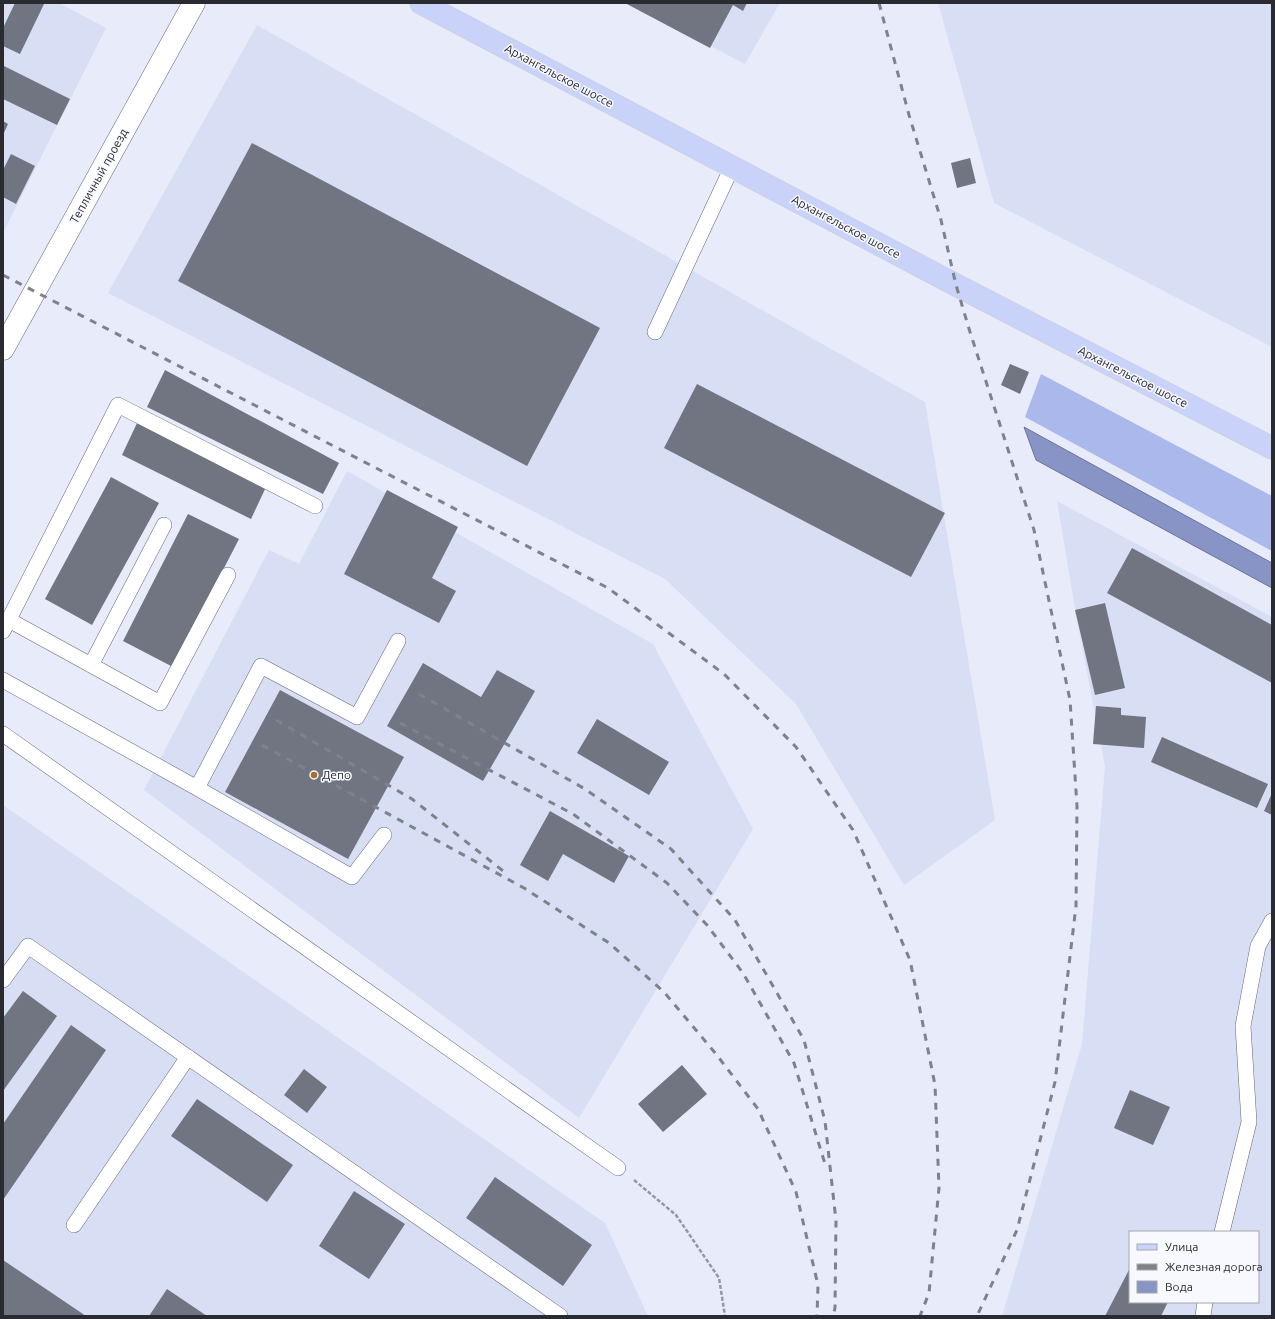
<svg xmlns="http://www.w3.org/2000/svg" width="1275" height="1319" font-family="Ubuntu,sans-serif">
  <rect width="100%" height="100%" fill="#e7ebfa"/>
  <!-- built -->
  <path fill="#d8dff5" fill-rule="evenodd" d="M3,3H59L106,28L4,231L3,230Z
    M628,3H780L745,64Z
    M938,3H1272V347L994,203Z
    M257,25L925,402L995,820L904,885L796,704L665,579L108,293Z
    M347,471L653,644L753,829L579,1118L144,790L269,550L299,564Z
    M1057,501L1272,617V1316H1002L1082,1044L1105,766L1076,615ZM1130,1232H1258V1302H1130Z
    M3,805L605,1223L648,1316H3Z"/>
  <!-- forest -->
  <path fill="#abb8ec" d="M1041,374L1272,496V551L1025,417Z"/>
  <!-- water -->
  <path fill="#8894c6" stroke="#6c7499" d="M1024,427L1272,563V588L1036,460Z"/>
  <!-- building -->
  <path fill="#717582" d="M15,3L44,4L20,54L3,46V28Z
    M625,3H747L743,11L733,5L710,48Z
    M4,66L70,99L57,125L3,99Z
    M3,121L8,124L3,135Z
    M252,143L600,328L527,466L178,281Z
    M11,154L35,166L16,204L3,197V170Z
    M970,158L976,183L957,188L951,163Z
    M1010,364L1029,372L1020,394L1001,385Z
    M165,370L339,463L323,494L147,407Z
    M697,384L945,513L911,577L664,448Z
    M137,423L266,487L251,519L122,455Z
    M111,477L159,503L92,625L45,599Z
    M387,490L458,527L432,578L456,591L439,623L344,574Z
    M188,514L239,539L173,667L123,641Z
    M1132,548L1272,625V683L1107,593Z
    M1105,603L1125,688L1095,695L1075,610Z
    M423,663L481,697L497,670L535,691L483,781L387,726Z
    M280,690L404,757L348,859L225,792Z
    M1096,706L1121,708V715L1146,717L1144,748L1093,744Z
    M597,719L669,762L649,795L577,753Z
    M1162,737L1268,784L1257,808L1151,762Z
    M1272,793V815L1264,811Z
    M550,811L629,856L614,883L563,854L548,881L520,865Z
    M23,991L57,1016L3,1091V1018Z
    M71,1025L106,1050L3,1200V1124Z
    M682,1065L707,1094L663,1132L638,1104Z
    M304,1069L327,1087L307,1113L284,1095Z
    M1130,1090L1170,1107L1153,1145L1114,1128Z
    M197,1099L293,1165L267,1202L171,1136Z
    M495,1177L592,1245L563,1286L466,1218Z
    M354,1191L405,1224L369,1279L319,1246Z
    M3,1260L86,1316H3Z
    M1130,1268V1302H1168L1161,1316H1105Z
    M167,1289L207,1316H149Z"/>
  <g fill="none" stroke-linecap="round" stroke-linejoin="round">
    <defs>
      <path id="service" d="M655,332L732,167
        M9,620L160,703L228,575
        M3,631L118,405L315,506
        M91,665L164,525
        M3,680L197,788L352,877L384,835
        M3,734L618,1168
        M197,788L261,666L357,717L398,641
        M3,980L28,946L560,1316
        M74,1225L188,1057
        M1222,1232L1249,1122L1243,1026L1258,946L1272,921
        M1203,1316L1205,1302"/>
      <path id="minor" d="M3,349L194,3"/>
      <path id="primary" d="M421,3L956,285L1272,448"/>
    </defs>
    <!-- service casing -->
    <use href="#service" stroke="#646875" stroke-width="16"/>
    <!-- minor casing -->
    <use href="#minor" stroke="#646875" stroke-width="23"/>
    <!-- primary casing -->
    <use href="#primary" stroke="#ccccce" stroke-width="23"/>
    <!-- path -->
    <path stroke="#9598a3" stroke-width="2.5" stroke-dasharray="4 2" stroke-linecap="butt" d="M634,1180L676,1215L719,1278L725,1316"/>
    <!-- service -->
    <use href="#service" stroke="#fff" stroke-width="15"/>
    <!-- minor -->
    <use href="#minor" stroke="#fff" stroke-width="22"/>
    <!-- primary -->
    <use href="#primary" stroke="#c9d3fa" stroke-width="22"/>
    <!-- rail -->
    <path stroke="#7f818b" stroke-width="3" stroke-dasharray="7 7" stroke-linecap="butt" d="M879,3L909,115L941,220L956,285L970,332L1034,530L1070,700L1077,806L1076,906L1055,1082L1017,1230L977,1316
      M3,275L608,588L724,674L796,747L853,830L910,960L935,1085L939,1188L929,1293L920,1316
      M419,694L585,789L671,849L735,920L804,1040L825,1121L836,1221L835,1308L833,1316
      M276,720L412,799L507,874
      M400,723L573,814L667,883L707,925L743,973L794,1063L826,1167
      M262,745L524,888L609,943L664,992L716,1054L758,1109L796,1192L818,1285L817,1316"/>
  </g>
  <!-- markers -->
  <circle fill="#ab6e31" stroke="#f7f9ff" stroke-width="1.5" cx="314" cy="775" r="4"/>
  <g text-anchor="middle" stroke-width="3" stroke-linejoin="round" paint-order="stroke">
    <!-- street labels -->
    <g font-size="12" fill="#2a2b31" stroke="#f7f9ff">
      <text transform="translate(559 76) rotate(28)" y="4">Архангельское шоссе</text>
      <text transform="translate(99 176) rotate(-61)" y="4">Тепличный проезд</text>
      <text transform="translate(846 227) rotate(28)" y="4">Архангельское шоссе</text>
      <text transform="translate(1133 377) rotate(27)" y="4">Архангельское шоссе</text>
    </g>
    <!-- poi labels -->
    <g font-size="12" fill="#2a2b31" stroke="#f7f9ff" text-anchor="start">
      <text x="322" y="779">Депо</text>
    </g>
  </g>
  <!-- border -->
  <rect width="1275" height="1319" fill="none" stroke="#2a2b31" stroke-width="8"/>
  <!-- legend -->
  <rect x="1129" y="1231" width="130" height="72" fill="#f7f9ff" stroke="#a5a7ad"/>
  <rect x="1137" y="1244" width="20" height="6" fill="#c9d3fa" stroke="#a5a7ad"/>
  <text x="1165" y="1251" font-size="12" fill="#2a2b31">Улица</text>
  <rect x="1137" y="1264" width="20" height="6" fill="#7f818b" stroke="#a5a7ad"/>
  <text x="1165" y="1271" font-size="12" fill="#2a2b31">Железная дорога</text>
  <rect x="1137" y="1281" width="20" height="12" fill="#8894c6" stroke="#a5a7ad"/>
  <text x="1165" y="1291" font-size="12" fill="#2a2b31">Вода</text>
</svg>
